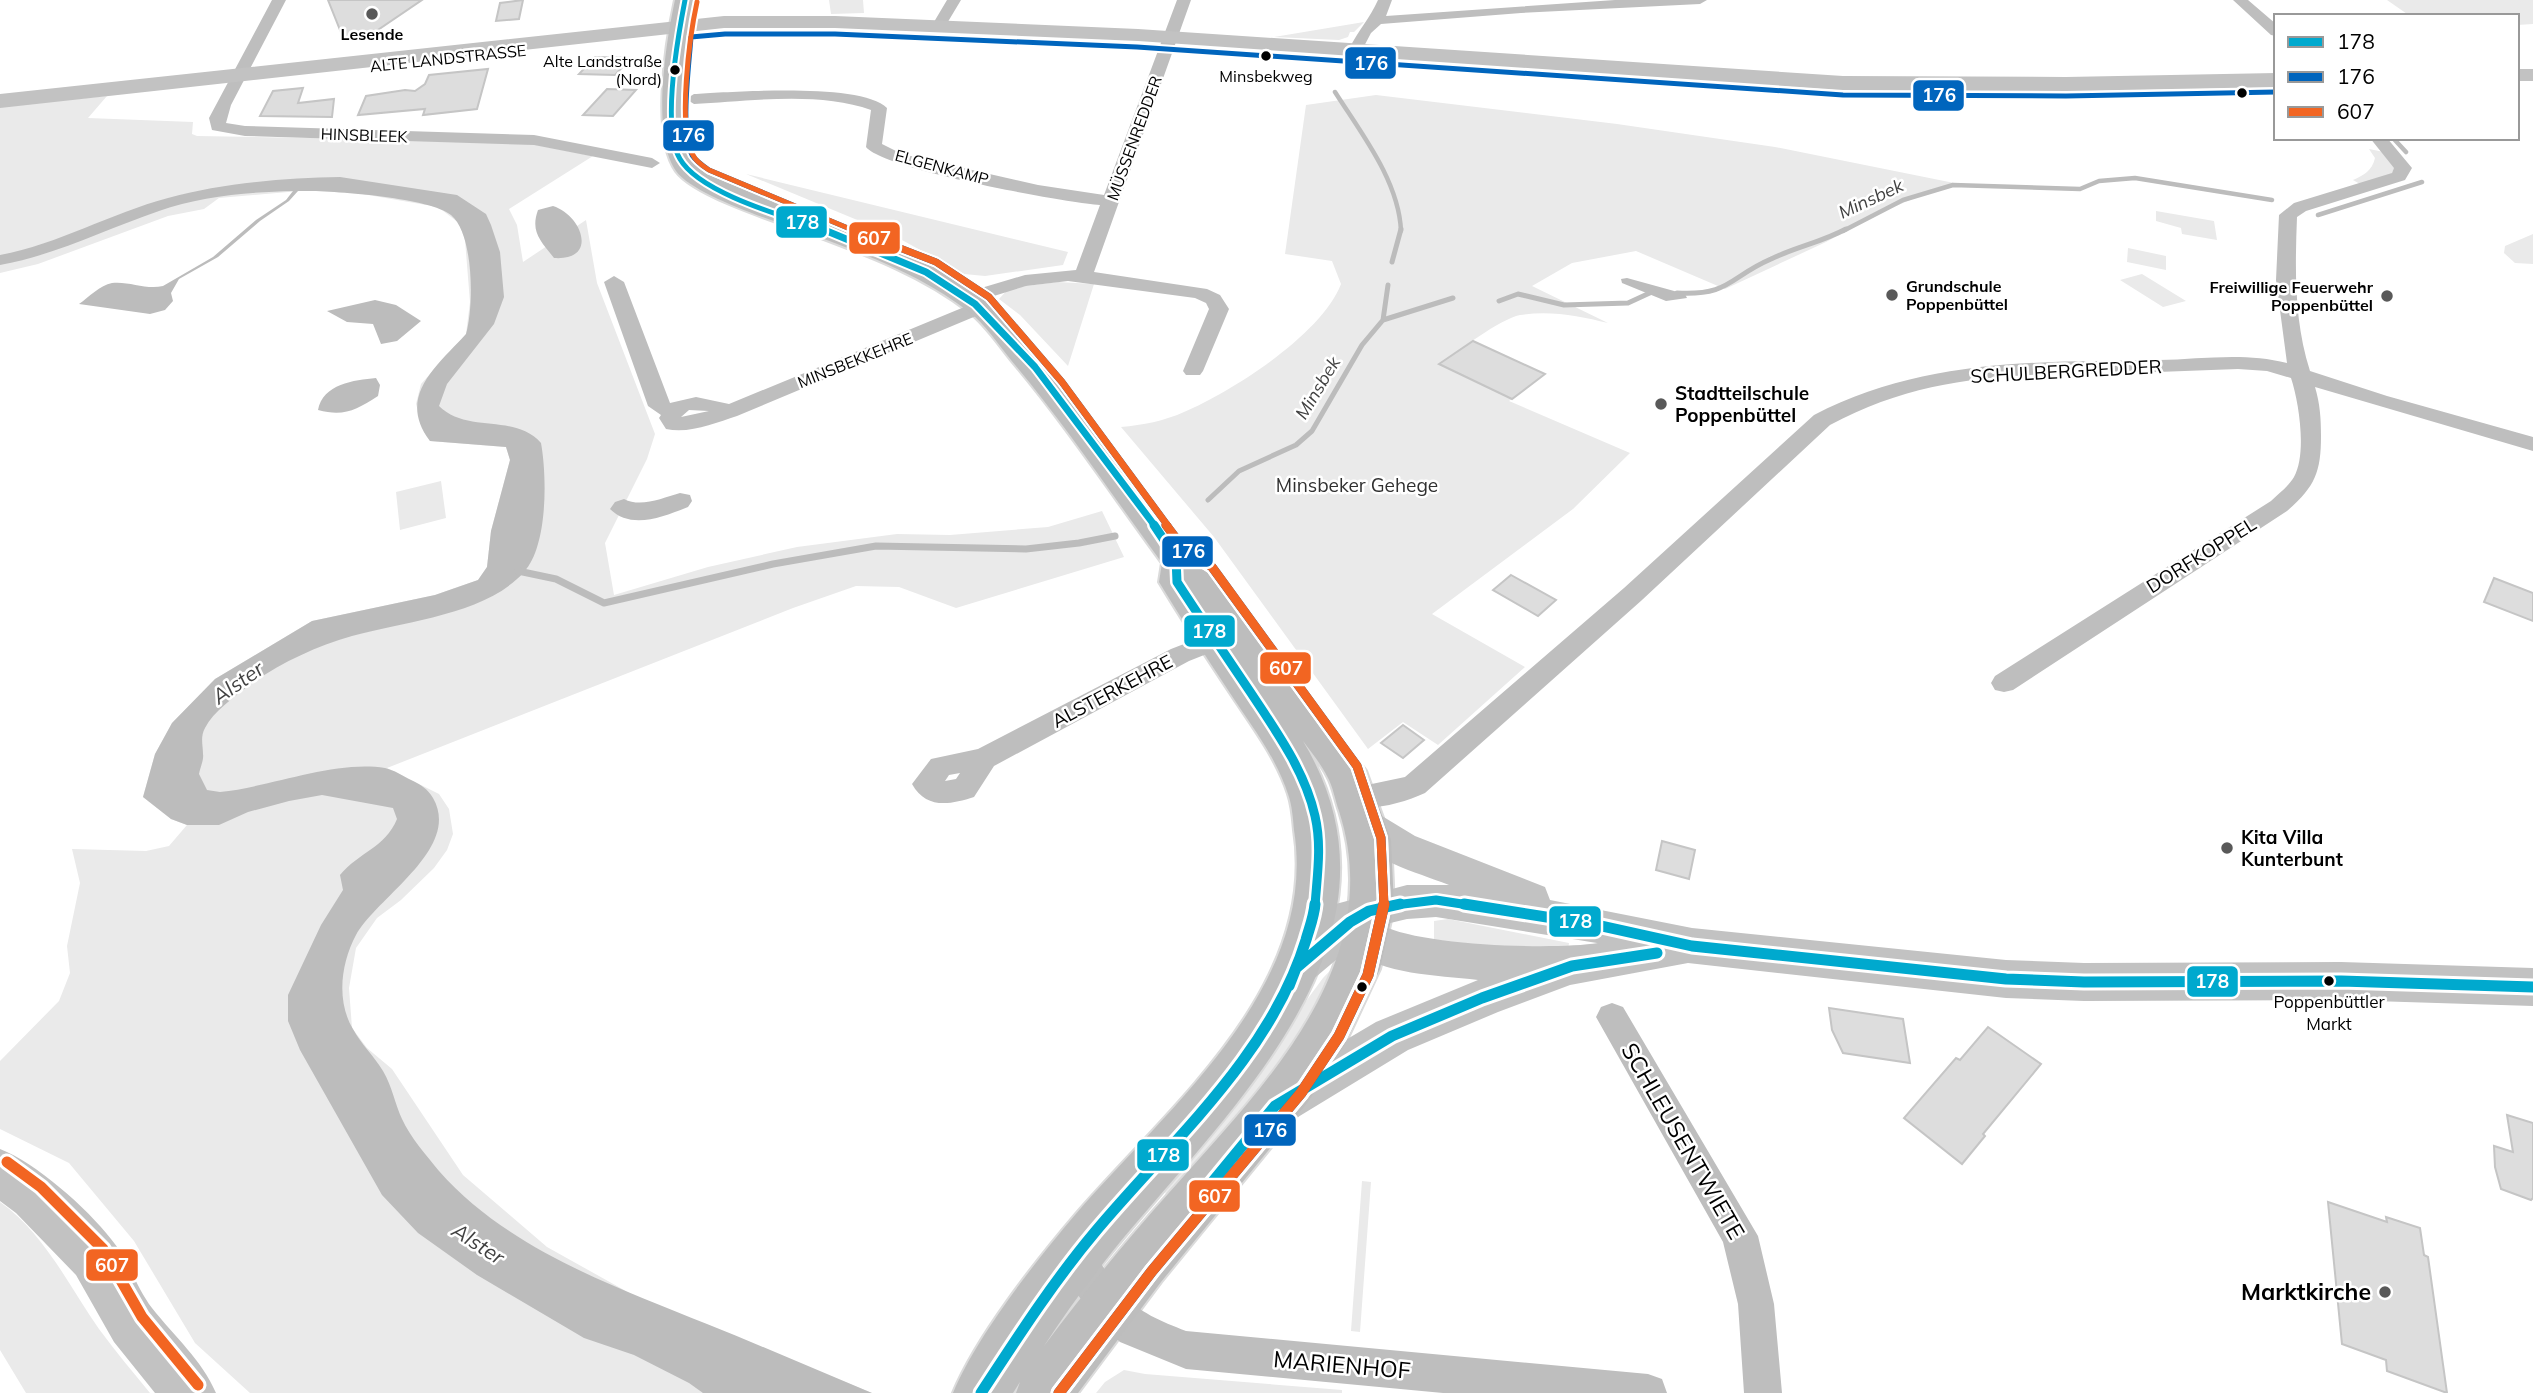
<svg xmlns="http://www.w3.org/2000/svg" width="2533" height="1393" font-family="Mulish,sans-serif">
  <rect width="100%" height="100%" fill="#fff"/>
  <!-- green -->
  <path fill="#eaeaea" d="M829,0H863L864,13L831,14Z
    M2387,0H2533V24L2517,25V16H2410Z
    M1364,22L1354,32H1350L1348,37L1339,40L1274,37Z
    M1376,95L1617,124L1775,147L1974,187H1941L1877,214L1826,242L1725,289L1636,251L1572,263L1532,286L1608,323C1580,316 1550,310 1520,315C1500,319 1458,351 1440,364L1512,399L1509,401L1630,453L1573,509L1432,614L1525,667L1438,745L1403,722L1368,749L1214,537L1121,427C1143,425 1164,421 1184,412C1233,391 1322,334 1341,284L1332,261L1285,254L1306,105Z
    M107,96L88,118L193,122L192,134L197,136L521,142L593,156L509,209L517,225L523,262L586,220L597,283L655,434L647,459L605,543L614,595L708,567L797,547L897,534L950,535L1048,527L1102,511L1124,557L956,608L899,587L856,586L793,608L387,768L439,794L449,809L453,834L447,850L434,868L401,900L377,918L356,948L349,988L352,1028L367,1048L392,1069L463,1175L547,1247L633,1295L872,1393H250L195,1343L134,1241L69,1163L0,1129V1061L59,1001L70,973L67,946L80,883L72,849L146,851L169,846L187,825L171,819L143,797L155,754L172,723L215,679L312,621L435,595L478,580L487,567L491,531L510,460L506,447L430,441L424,432L416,404L421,384L466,334L470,302L465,240L459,223L438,207L339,190L300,191L219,198L204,209L168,216L38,264L0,273V106Z
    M2369,149L2384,152L2395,167L2391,175L2360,184L2353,180C2364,175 2372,171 2375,158Z
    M746,174L1068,252L1063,265L985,276L964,274L891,234Z
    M2156,211L2214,221L2217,240L2182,234L2181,228L2156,221Z
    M2533,234V264L2515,263L2504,253L2505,246Z
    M2128,248L2166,256V270L2127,262Z
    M2142,274L2186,301L2163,307L2120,280Z
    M1058,282L1094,284L1068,366L1020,315L999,299L1009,288Z
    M441,481L446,518L400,530L396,492Z
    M1448,919L1569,943L1568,950L1434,949V921Z
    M1340,960L1311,1031L1172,1199L1165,1193L1323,978Z
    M1362,1181L1371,1182L1360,1332L1351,1331Z
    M0,1202C44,1233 69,1286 99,1329C115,1351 133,1372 150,1393H26L0,1350Z
    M1124,1370L1145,1374L1342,1390V1393H1096L1105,1382Z"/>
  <!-- water -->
  <path fill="#bcbcbc" d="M340,177L457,195L486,214L491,225L500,252L504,297L494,324L447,384L439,406C467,434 515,413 541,443C547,476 548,546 524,572C486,615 404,621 352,636C314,647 278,664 247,687C232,699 214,711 205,728C200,737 203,745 203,754C204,760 200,768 199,774L207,790L220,792C271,787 334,760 385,768C394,770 403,776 411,780C421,785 427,788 433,798C462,848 377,897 356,935C341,963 336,1001 353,1029C361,1044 374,1056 383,1071C392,1086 395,1104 402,1119C410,1137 427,1156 439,1171C508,1249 613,1286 707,1324C762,1346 817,1370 872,1393H703L689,1383L634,1355L584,1338L477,1275L418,1233L382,1195L300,1050L288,1021V995L321,925L343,890L340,875C359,852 385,848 397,819L393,808L322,795L289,801L248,812L219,825H187L171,819L143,797L155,754L172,723L215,679L312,621L435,595L478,580L487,567L491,531L510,460L506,447L430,441C396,396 437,366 466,334C474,307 474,234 451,215C429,197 328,190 298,191L289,201L260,221L218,257L179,279L171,293L173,301L165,310L150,314L79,304C89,297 100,285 112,283C129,281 146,290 163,286L213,257L256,220L286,200L293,191C250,192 200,196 159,211C106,229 56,255 0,265V255C59,244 111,213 168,198C222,183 284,178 340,177Z
    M553,206C582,215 599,261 554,258C541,241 530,232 538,210Z
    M1627,278L1685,294L1687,298L1666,301L1622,283L1621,279Z
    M375,300L396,305L421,321L397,341L381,344L373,324L347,322L327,311Z
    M376,378L380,385L378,396C356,410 344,417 318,410C323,384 354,380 376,378Z
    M680,493L690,495L692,501L688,507C663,517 631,530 610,509L615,502L624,499C641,508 662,498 680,493Z"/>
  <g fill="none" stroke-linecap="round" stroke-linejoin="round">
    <!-- stream-far2 -->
    <path stroke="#bcbcbc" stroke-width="4.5" d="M1335,92C1361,133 1399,181 1401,231
      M2393,138L2406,152
      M2318,215L2422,182
      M1843,231L1903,200L1953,185L2080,189L2099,181L2135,178L2272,200"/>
    <!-- stream-far1 -->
    <path stroke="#bcbcbc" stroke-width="5" d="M1392,262L1401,229
      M1677,293C1730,296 1729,277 1771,259C1796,247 1822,242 1846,229
      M1499,301L1518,294L1564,305L1628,303L1654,291
      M1383,320L1388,285
      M1208,500L1239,471L1296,445L1312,431L1362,345L1383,320L1453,298"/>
    <!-- stream -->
    <path stroke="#bcbcbc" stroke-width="7" d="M518,571L556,579L604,603L773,564L876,546L1026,549L1079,543L1115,536"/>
  </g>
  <!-- building -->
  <path fill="#ddd" stroke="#c5c5c5" stroke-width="2" d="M328,0H422L366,38L344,40Z
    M523,0L519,19L496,21L500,3Z
    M595,57L631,58L615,75L579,74Z
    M488,69L477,109L423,115L425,109L358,115L366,96L405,90L415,91L425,84L429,75Z
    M303,88L298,103L334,99L332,117L260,116L273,91Z
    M607,89L636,90L613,116L583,115Z
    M1473,341L1545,374L1512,399L1439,364Z
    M1511,575L1556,600L1538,616L1493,590Z
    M2494,578L2533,593V621L2484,602Z
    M1403,725L1424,740L1403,758L1381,743Z
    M1662,841L1695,850L1689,879L1656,870Z
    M1829,1008L1903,1019L1910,1063L1843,1053L1832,1030Z
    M1988,1027L2041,1064L1983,1134L1985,1136L1962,1164L1904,1118L1956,1058L1960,1060Z
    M2507,1115L2533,1123V1198L2531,1200L2501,1189L2495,1167L2494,1146L2513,1152Z
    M2328,1202L2387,1222L2386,1217L2420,1228L2424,1255L2428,1257L2447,1393L2387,1371L2386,1360L2342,1344Z"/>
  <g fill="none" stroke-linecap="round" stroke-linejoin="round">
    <defs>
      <path id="primary" d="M675,0H695L689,35L686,121L691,157L696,164L712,176L801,214L940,267L991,301L1063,383L1188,550L1215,566L1366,771L1391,840L1394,907L1380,969L1345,1044L1308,1102L1161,1282L1078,1393H1016L1020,1382L1013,1393H953C976,1337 1035,1262 1075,1215C1167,1108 1319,987 1294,830C1293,818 1292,805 1288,794C1276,757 1251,725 1230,693C1206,657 1182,620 1159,582L1162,563C1112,495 1065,424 1011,360C998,344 985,324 969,312C922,275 864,254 808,233C777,222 694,196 676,171C651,136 666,41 675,0ZM1303,741C1311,752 1321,764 1327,776C1333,786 1335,800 1339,811C1389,965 1261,1089 1168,1194C1124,1243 1083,1294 1044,1346C1065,1314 1088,1282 1112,1252C1227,1110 1422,939 1303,741Z"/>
    </defs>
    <!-- primary casing -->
    <use href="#primary" stroke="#dbdbdb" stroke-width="4"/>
    <!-- street -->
    <path fill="#bebebe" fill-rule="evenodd" d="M272,0H286L231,105L226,123L245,126L534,135L652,158L660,163L652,168L534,145L245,136L212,130L209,118Z
      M947,0H961L943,30H933L931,27Z
      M1177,0H1191L1094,272L1207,289L1220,295L1229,309L1203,371L1200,375H1186L1183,371L1209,309L1206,303L1195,298L1068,281L1026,286L968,304L958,298L961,294L1025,275L1076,270L1100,205C1063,202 885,170 866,147L871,110C820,91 748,101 694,104L686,99L694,94C731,92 862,82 887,108L882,144L902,154L1038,185L1104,195Z
      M1378,0H1392L1386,16L1615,0H1707L1700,4L1521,13L1381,24L1371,33L1361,52H1351L1349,49C1358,31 1370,18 1378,0Z
      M2233,0H2248L2276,24V36L2271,35Z
      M2370,138H2387L2412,168L2405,180L2306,211L2297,217C2295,269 2294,321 2310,371L2387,396L2533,437V451L2315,387C2320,404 2321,418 2321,436C2321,472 2315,487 2287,511L2013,690L2004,692L1995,690L1991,683L1995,676L2271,501C2279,493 2288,487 2294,477C2307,454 2299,402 2291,378L2267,371L2238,369C2202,370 2167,372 2131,373C2022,374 1929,372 1830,425L1642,600L1425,793C1403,803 1371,812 1348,805L1344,797L1348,789L1405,777L1624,588L1814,415C1924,358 2038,362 2159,360C2201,359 2245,352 2287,363L2276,280L2279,215L2294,203L2392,173L2394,168Z
      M614,276L624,282L670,403L696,397L729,404L974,303H988L991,307L988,311L737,416C715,423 690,434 666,429L659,418L661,415L648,406L604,282ZM689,410L709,411L681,417Z
      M1233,625L1242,628L1246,634L1242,640L1189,661L994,766L974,797C949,805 926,809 912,784L931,759L978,749L1171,649ZM960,773L956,779L945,781L949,775Z
      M1612,1003L1623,1007L1758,1236L1774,1304L1782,1393H1744L1738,1304L1723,1242L1596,1017L1601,1007Z
      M1074,1240C1097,1249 1105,1274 1121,1292C1139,1313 1161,1321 1186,1331L1648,1374L1662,1379L1667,1393H1443L1186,1369L1120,1342L1095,1319L1061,1271L1056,1258L1061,1245Z"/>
    <!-- secondary -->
    <path fill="#c2c2c2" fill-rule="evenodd" d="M724,16H835L1138,29L1843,76L2066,77L2276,73V87L2066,91L1843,90L1138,41L835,28H724L0,108V94Z
      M2517,69H2533V81H2517Z
      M1368,811L1382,816L1415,836L1545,887L1550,900L1692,928L2006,960L2084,963L2341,962L2533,968V1006L2341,1000L2084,1001L2006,998L1688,963L1570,985L1498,1012L1408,1050L1298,1117L1282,1124L1266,1117L1259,1102L1266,1087L1376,1022L1478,980C1435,975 1385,975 1349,949L1311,981L1296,987L1281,981L1274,968C1287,941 1319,931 1332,905L1407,885H1449C1417,872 1365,860 1348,827L1354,816ZM1436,917L1597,943H1598C1555,950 1419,946 1382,925L1407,919Z
      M0,1149C36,1163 87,1208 111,1239C128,1259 136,1287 152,1308C174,1336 202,1360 216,1393H155L114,1342L76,1275L16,1213L0,1201Z"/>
    <!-- primary -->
    <use href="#primary" fill="#bdbdbd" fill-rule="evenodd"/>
    <defs>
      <path id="bus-1-far3" d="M685,0C678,36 661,127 680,159C700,194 790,218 827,231"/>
      <path id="bus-1-far2" d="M822,229L926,272L975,304L1035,367L1155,526"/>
      <path id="bus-1-far1" d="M1154,525L1176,558L1177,582C1201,619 1226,656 1251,693C1276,731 1305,771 1315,816C1322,846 1317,876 1315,906
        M1387,906L1436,900L1475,906"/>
      <path id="bus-1" d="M1464,904L1597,925L1692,946L2006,979L2084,982L2341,981L2533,987
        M1289,986L1296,968L1350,922L1369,911L1400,904
        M1210,1185L1275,1106L1392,1036L1482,998L1572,966L1657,953
        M981,1393C1017,1338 1053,1282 1095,1232C1171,1141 1270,1057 1306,940C1309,929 1314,917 1315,904"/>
      <path id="bus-2-far3" d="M855,231L709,170C703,166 696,161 692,155C680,131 689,66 691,37L725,34H835L1137,47L1843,95L2066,96L2276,92"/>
      <path id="bus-2-far2" d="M851,229L936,262L989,297L1062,382L1168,526"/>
      <path id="bus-2-far1" d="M1166,525L1184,549L1212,567L1357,766L1381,838L1384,906"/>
      <path id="bus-2" d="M1059,1393L1152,1271L1301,1093L1339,1036L1368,975L1384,904"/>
      <path id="bus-3-far3" d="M697,2C690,34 677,127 693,155C696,162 703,166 709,170L855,231"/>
      <path id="bus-3-far2" d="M851,229L936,262L989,297L1062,382L1168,526"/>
      <path id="bus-3-far1" d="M1166,525L1184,549L1212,567L1357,766L1381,838L1384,906"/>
      <path id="bus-3" d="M7,1162L41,1187L103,1249L142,1317L198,1385
        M1059,1393L1152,1271L1301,1093L1339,1036L1368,975L1384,904"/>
    </defs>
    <!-- bus-1-far3 casing -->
    <use href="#bus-1-far3" stroke="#fff" stroke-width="9"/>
    <!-- bus-1-far2 casing -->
    <use href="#bus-1-far2" stroke="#fff" stroke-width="11"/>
    <!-- bus-1-far1 casing -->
    <use href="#bus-1-far1" stroke="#fff" stroke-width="14"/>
    <!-- bus-1 casing -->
    <use href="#bus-1" stroke="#fff" stroke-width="17"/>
    <!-- bus-2-far3 casing -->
    <use href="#bus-2-far3" stroke="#fff" stroke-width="9"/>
    <!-- bus-2-far2 casing -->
    <use href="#bus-2-far2" stroke="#fff" stroke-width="11"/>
    <!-- bus-2-far1 casing -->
    <use href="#bus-2-far1" stroke="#fff" stroke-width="14"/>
    <!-- bus-2 casing -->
    <use href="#bus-2" stroke="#fff" stroke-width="17"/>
    <!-- bus-3-far3 casing -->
    <use href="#bus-3-far3" stroke="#fff" stroke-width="9"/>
    <!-- bus-3-far2 casing -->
    <use href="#bus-3-far2" stroke="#fff" stroke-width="11"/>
    <!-- bus-3-far1 casing -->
    <use href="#bus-3-far1" stroke="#fff" stroke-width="14"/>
    <!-- bus-3 casing -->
    <use href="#bus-3" stroke="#fff" stroke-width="17"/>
    <!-- bus-1-far3 -->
    <use href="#bus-1-far3" stroke="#00a9ce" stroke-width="5"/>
    <!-- bus-1-far2 -->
    <use href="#bus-1-far2" stroke="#00a9ce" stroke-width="7"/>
    <!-- bus-1-far1 -->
    <use href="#bus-1-far1" stroke="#00a9ce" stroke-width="9"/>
    <!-- bus-1 -->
    <use href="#bus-1" stroke="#00a9ce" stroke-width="11"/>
    <!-- bus-2-far3 -->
    <use href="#bus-2-far3" stroke="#0065bd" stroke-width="5"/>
    <!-- bus-2-far2 -->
    <use href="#bus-2-far2" stroke="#0065bd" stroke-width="7"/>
    <!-- bus-2-far1 -->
    <use href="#bus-2-far1" stroke="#0065bd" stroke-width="9"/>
    <!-- bus-2 -->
    <use href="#bus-2" stroke="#0065bd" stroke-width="11"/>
    <!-- bus-3-far3 -->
    <use href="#bus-3-far3" stroke="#f26522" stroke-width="5"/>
    <!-- bus-3-far2 -->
    <use href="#bus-3-far2" stroke="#f26522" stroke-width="7"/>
    <!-- bus-3-far1 -->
    <use href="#bus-3-far1" stroke="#f26522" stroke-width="9"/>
    <!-- bus-3 -->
    <use href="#bus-3" stroke="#f26522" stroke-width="11"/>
  </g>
  <!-- markers -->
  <g fill="#595959" stroke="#fff" stroke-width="2.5">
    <circle cx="372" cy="14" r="7"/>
    <circle cx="1892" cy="295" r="7"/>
    <circle cx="2387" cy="296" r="7"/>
    <circle cx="1661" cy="404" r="7"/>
    <circle cx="2227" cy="848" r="7"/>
    <circle cx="2385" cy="1292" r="7"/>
  </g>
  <g fill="#000" stroke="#fff" stroke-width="2.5">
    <circle cx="1266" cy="56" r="6"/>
    <circle cx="675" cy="70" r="6"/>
    <circle cx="2242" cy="93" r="6"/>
    <circle cx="2329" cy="981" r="6"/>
    <circle cx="1362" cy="987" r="6"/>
  </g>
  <g text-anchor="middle" stroke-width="5" stroke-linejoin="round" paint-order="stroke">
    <!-- far-poi labels -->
    <g font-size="16" font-weight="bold" fill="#000" stroke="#fff">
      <text x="372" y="40">Lesende</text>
      <text x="1906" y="292" text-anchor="start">Grundschule<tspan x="1906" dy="18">Poppenbüttel</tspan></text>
      <text x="2373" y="293" text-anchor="end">Freiwillige Feuerwehr<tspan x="2373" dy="18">Poppenbüttel</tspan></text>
    </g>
    <!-- far-street labels -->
    <g font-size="16" fill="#000" stroke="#fff">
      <text transform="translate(448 58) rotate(-6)" y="6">ALTE LANDSTRASSE</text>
      <text transform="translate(364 135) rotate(2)" y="6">HINSBLEEK</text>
      <text transform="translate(1134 138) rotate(-70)" y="6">MÜSSENREDDER</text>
      <text transform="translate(942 167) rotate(15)" y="6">ELGENKAMP</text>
      <text transform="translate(855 360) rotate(-22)" y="6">MINSBEKKEHRE</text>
    </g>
    <!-- far-bus labels -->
    <g font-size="16" fill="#000" stroke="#fff" text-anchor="end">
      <text x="662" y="67">Alte Landstraße<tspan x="662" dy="18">(Nord)</tspan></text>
      <text x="1266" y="82" text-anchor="middle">Minsbekweg</text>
    </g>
    <!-- bus labels -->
    <g font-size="17" fill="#000" stroke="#fff">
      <text x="2329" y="1008">Poppenbüttler<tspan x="2329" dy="22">Markt</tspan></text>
    </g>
    <!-- far-water labels -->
    <g font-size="18" font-style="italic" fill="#414141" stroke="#fff">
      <text transform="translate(1871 199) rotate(-25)" y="6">Minsbek</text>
      <text transform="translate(1318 388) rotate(-59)" y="6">Minsbek</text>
    </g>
    <!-- street labels -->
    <g font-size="19" fill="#000" stroke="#fff">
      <text transform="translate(2066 371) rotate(-3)" y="7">SCHULBERGREDDER</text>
      <text transform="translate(2201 555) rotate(-32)" y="7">DORFKOPPEL</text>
      <text transform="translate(1112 691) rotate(-28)" y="7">ALSTERKEHRE</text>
    </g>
    <!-- poi labels -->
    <g font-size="19" font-weight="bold" fill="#000" stroke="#fff" text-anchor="start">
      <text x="1675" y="400">Stadtteilschule<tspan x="1675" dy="22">Poppenbüttel</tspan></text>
      <text x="2241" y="844">Kita Villa<tspan x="2241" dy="22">Kunterbunt</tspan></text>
    </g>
    <!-- park labels -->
    <g font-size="19" fill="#303030" stroke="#fff">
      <text x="1357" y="492">Minsbeker Gehege</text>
    </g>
    <!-- water labels -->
    <g font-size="21" font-style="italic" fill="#414141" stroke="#fff">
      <text transform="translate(238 683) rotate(-35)" y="7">Alster</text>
      <text transform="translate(478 1244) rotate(33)" y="7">Alster</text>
    </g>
    <!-- near-street labels -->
    <g font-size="23" fill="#000" stroke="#fff">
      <text transform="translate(1683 1141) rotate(60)" y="8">SCHLEUSENTWIETE</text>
      <text transform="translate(1342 1365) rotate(5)" y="8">MARIENHOF</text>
    </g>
    <!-- near-poi labels -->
    <g font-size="23" font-weight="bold" fill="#000" stroke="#fff" text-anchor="end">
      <text x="2371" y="1300">Marktkirche</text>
    </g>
  </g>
  <g stroke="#fff" stroke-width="2.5">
    <rect x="1344" y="46" width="53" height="34" rx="7" fill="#0065bd"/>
    <rect x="1912" y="79" width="53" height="33" rx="7" fill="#0065bd"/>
    <rect x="662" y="119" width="53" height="33" rx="7" fill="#0065bd"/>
    <rect x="775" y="205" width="53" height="34" rx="7" fill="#00a9ce"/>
    <rect x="848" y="221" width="53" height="34" rx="7" fill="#f26522"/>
    <rect x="1161" y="535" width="53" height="33" rx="7" fill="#0065bd"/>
    <rect x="1183" y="614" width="53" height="34" rx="7" fill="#00a9ce"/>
    <rect x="1259" y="651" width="53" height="34" rx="7" fill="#f26522"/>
    <rect x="1548" y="905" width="54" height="33" rx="7" fill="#00a9ce"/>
    <rect x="2186" y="965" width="53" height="33" rx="7" fill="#00a9ce"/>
    <rect x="1243" y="1113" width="54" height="34" rx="7" fill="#0065bd"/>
    <rect x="1136" y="1138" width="54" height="34" rx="7" fill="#00a9ce"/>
    <rect x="1188" y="1179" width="53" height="34" rx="7" fill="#f26522"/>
    <rect x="85" y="1248" width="54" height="34" rx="7" fill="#f26522"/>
  </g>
  <g font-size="19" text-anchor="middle" font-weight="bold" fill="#fff">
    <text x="1371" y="70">176</text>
    <text x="1939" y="102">176</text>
    <text x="688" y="142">176</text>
    <text x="802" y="229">178</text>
    <text x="874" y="245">607</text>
    <text x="1188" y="558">176</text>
    <text x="1209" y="638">178</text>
    <text x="1286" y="675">607</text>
    <text x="1575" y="928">178</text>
    <text x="2212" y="988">178</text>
    <text x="1270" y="1137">176</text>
    <text x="1163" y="1162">178</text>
    <text x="1215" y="1203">607</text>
    <text x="112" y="1272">607</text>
  </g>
  <!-- legend -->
  <rect x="2274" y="14" width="245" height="126" fill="#ffffff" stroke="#999999" stroke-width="2"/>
  <rect x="2288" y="37" width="35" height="10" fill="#00a9ce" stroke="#999999" stroke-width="2"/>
  <text x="2337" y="49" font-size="21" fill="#000000">178</text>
  <rect x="2288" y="72" width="35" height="10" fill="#0065bd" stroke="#999999" stroke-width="2"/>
  <text x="2337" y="84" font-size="21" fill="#000000">176</text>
  <rect x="2288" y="107" width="35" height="10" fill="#f26522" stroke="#999999" stroke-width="2"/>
  <text x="2337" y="119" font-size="21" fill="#000000">607</text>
</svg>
